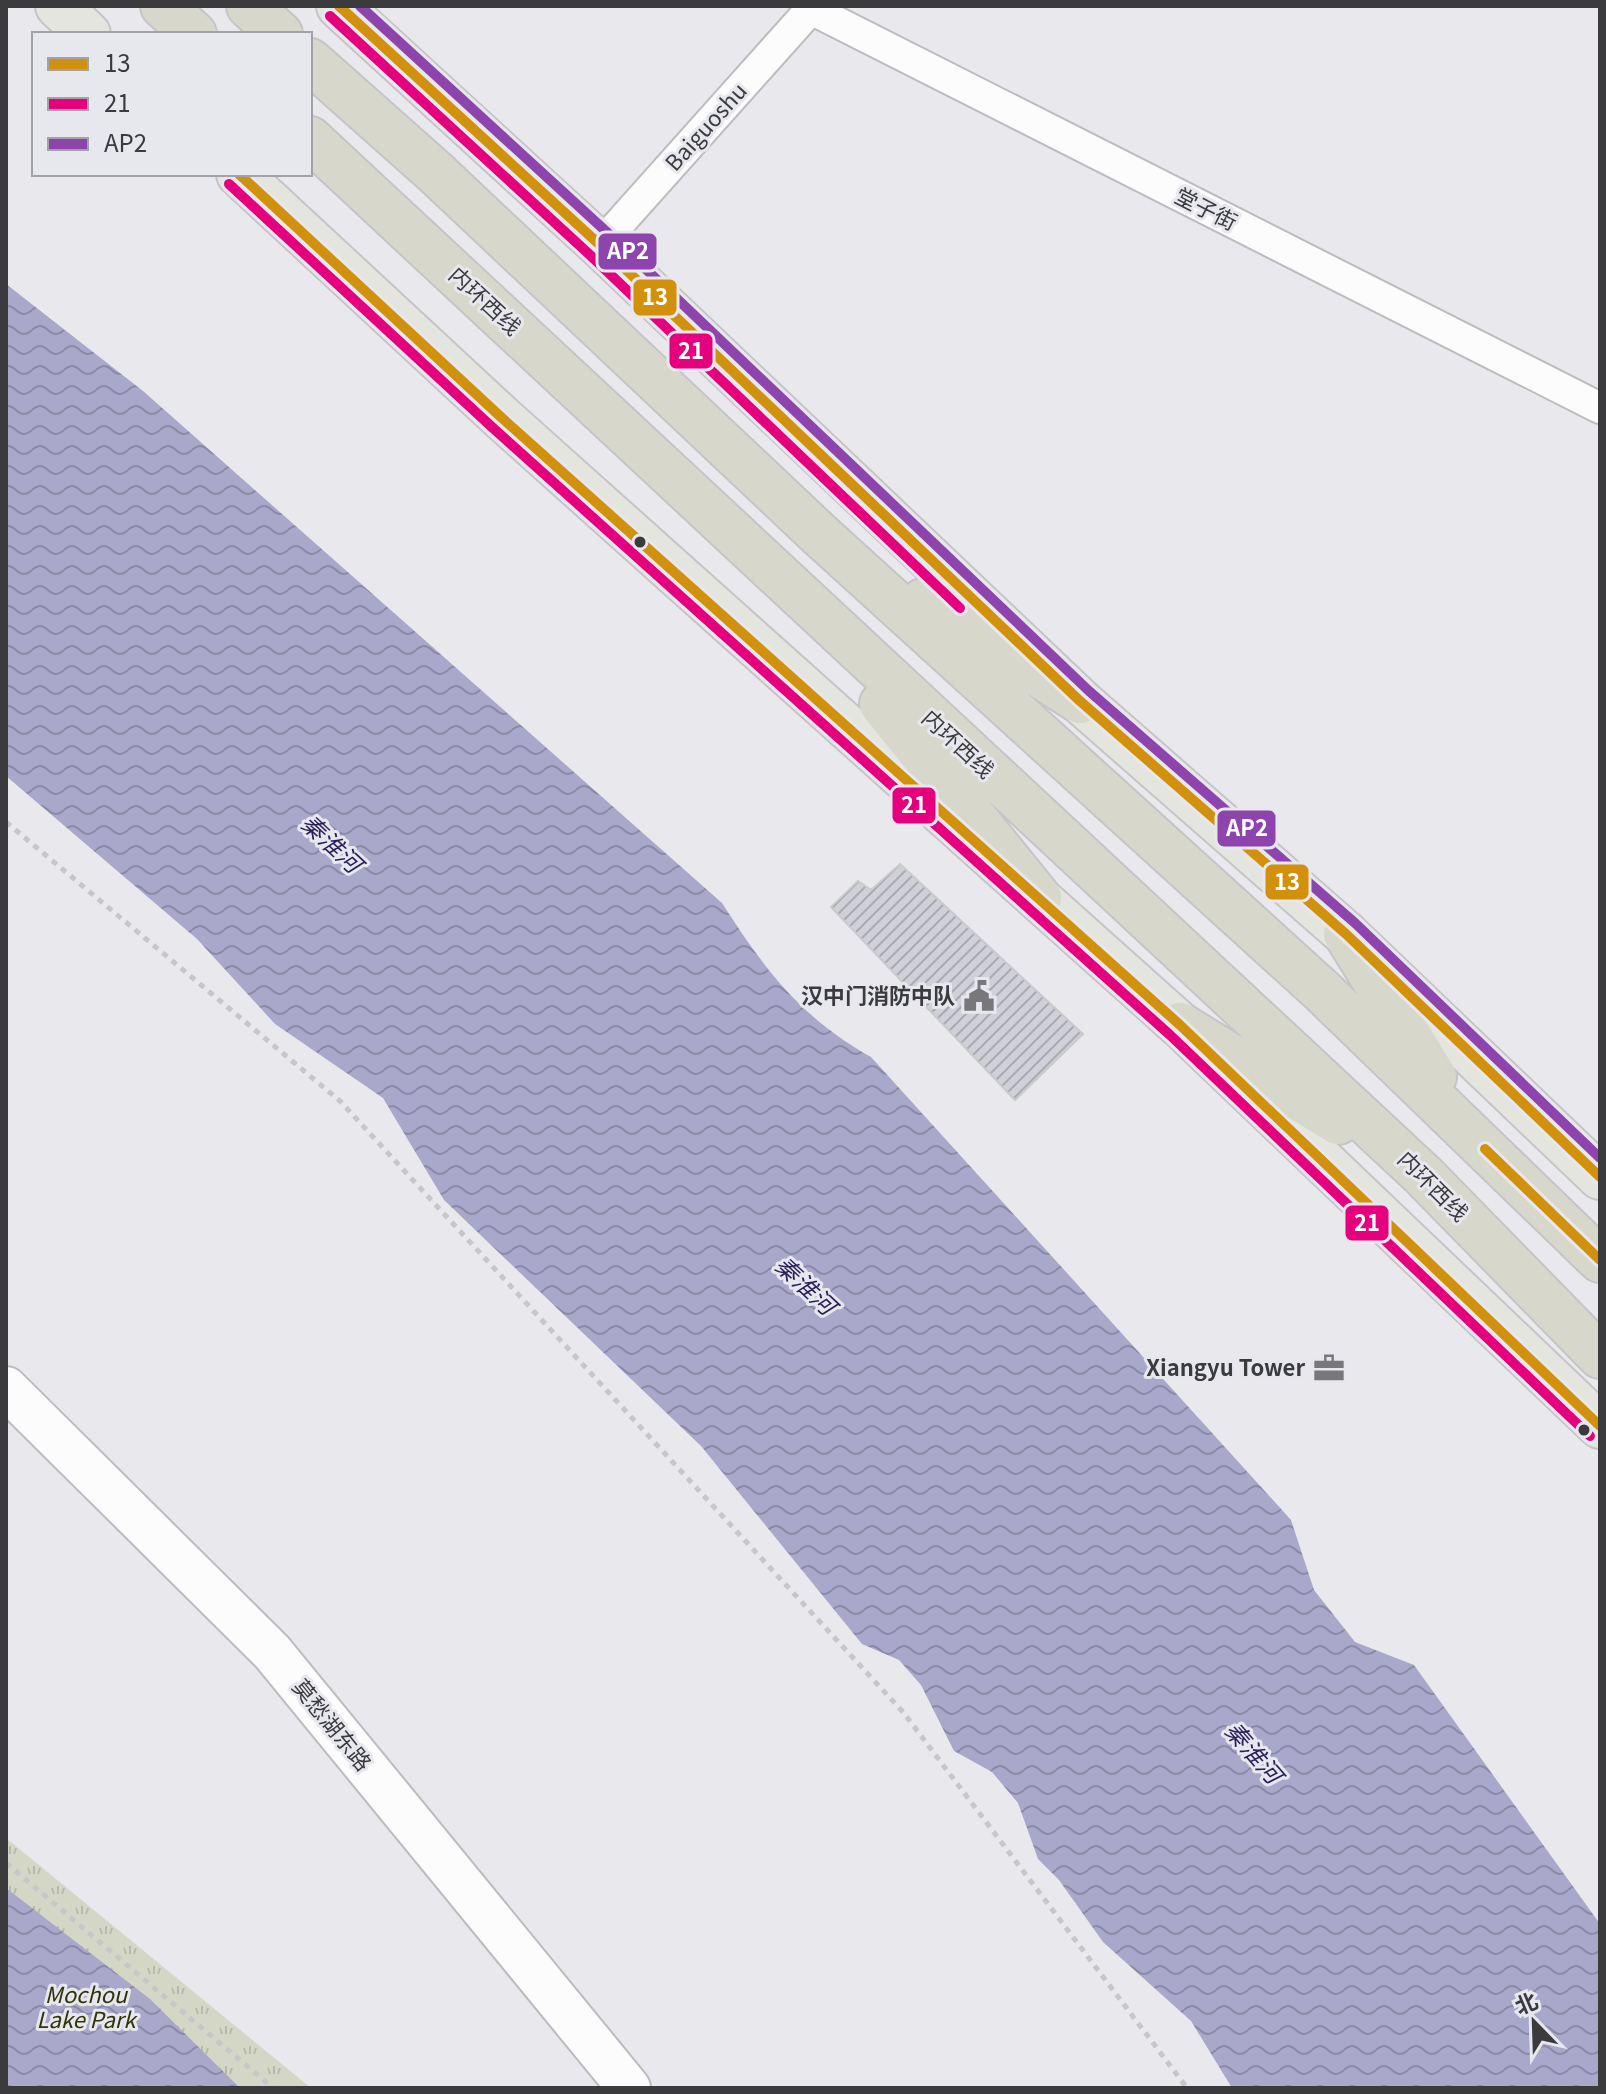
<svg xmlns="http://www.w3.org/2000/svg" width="1606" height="2094" font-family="Georgia,'Noto Sans SC',serif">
  <defs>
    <pattern id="park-tufts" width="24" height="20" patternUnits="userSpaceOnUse" patternTransform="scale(2)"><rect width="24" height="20" fill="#d5d7c6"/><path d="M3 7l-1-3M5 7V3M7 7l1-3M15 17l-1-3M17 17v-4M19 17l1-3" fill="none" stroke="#b8b9ab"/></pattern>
    <pattern id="water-waves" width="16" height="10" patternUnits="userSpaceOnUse" patternTransform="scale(2)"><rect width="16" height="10" fill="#a9a8cb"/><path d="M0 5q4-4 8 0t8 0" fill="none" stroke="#8b8aa6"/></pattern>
    <pattern id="building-hatch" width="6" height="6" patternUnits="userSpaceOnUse" patternTransform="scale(2)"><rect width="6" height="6" fill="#d0d0d9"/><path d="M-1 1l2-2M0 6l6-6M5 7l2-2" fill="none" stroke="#aaaab1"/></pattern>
  </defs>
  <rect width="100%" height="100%" fill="#e8e8ed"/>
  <!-- park -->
  <path fill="url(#park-tufts)" d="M6,1838L311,2088H6Z"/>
  <!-- water -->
  <path fill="url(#water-waves)" d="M6,284L143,391L722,903C765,970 800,1017 871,1057L1291,1520L1314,1590L1355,1642L1414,1665L1600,1924V2088H1232L1191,2021L1103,1942L1059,1880L1038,1859L1018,1803L992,1772L954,1751L921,1685L899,1660L862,1644L701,1446L444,1200L383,1098L275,1024L197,939L6,776Z
    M6,1888L150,1999L240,2088H6Z"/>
  <!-- building -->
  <path fill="url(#building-hatch)" stroke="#cacacd" stroke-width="2" d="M900,864L1083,1034L1015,1100L831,907L858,881L871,890Z"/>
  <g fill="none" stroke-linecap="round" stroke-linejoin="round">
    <defs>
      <path id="street" d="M811,9L1600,408
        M600,245L811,9"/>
      <path id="secondary" d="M6,1388L272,1652L629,2088"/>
      <path id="primary" d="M58,6L88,34
        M339,6L600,245L1080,701L1346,934L1600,1177
        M239,174L502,418L1180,1025L1600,1426"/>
      <path id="highway" d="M163,6L194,34
        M249,6L280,34
        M310,61L435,172L820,535L1321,990L1600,1260
        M310,139L1423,1175L1600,1356
        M923,601L1080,701
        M882,704L1039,898
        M1346,934L1434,1077
        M1180,1025L1338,1122"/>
    </defs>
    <!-- street casing -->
    <use href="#street" stroke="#bcbcbf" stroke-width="34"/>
    <!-- secondary casing -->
    <use href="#secondary" stroke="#bcbcbf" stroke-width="46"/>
    <!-- primary casing -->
    <use href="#primary" stroke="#c5c5c7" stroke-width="48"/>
    <!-- highway casing -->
    <use href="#highway" stroke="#c5c5c7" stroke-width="48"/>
    <!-- path -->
    <path stroke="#c7c7c8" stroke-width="5" stroke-dasharray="6 6" stroke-linecap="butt" d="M6,822L340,1101L903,1712L1187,2088
      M6,1863L273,2088"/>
    <!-- street -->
    <use href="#street" stroke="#fcfcfc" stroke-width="30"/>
    <!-- secondary -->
    <use href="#secondary" stroke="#fcfcfc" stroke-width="42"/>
    <!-- primary -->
    <use href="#primary" stroke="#e5e5df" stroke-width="44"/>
    <!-- highway -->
    <use href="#highway" stroke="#d7d8cb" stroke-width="44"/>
    <defs>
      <path id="bus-1" d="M339,6L600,245L1080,701L1346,934L1600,1177
        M239,174L502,418L1180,1025L1600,1426
        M1485,1149L1600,1260"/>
      <path id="bus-2" d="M330,16L590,255L960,608
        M229,184L493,428L1170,1035L1590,1436"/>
      <path id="bus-3" d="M360,6L610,235L1089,691L1355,923L1600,1158"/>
    </defs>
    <!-- bus-1 casing -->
    <use href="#bus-1" stroke="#e7e7ee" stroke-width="16"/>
    <!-- bus-2 casing -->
    <use href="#bus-2" stroke="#e7e7ee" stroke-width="16"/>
    <!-- bus-3 casing -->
    <use href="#bus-3" stroke="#e7e7ee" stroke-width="16"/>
    <!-- bus-1 -->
    <use href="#bus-1" stroke="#d1910c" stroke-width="10"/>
    <!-- bus-2 -->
    <use href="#bus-2" stroke="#e5007d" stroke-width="10"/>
    <!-- bus-3 -->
    <use href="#bus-3" stroke="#8e44ad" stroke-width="10"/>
  </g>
  <!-- icons -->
  <defs>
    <symbol id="civic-bare" viewBox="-9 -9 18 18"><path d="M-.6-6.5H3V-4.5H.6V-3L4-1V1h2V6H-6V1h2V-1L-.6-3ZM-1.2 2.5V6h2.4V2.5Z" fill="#78787b" stroke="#e7e7ee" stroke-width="2.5" paint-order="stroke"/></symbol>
    <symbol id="office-bare" viewBox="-9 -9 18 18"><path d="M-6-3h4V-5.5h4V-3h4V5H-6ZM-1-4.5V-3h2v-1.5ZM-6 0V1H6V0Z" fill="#78787b" stroke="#e7e7ee" stroke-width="2.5" paint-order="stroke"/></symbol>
  </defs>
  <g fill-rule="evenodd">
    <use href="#civic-bare" x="957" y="974" width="44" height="44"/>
    <use href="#office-bare" x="1307" y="1346" width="44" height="44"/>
  </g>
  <!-- markers -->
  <g fill="#3b3b3e" stroke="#e7e7ee" stroke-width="3">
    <circle cx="640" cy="542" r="7"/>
    <circle cx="1584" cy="1430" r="7"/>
  </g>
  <g text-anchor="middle" stroke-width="6" stroke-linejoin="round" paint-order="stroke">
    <!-- street labels -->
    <g font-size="22" fill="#3b3b3e" stroke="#e7e7ee">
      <text transform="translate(706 127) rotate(-48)" y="8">Baiguoshu</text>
      <text transform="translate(1206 209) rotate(27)" y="8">堂子街</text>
      <text transform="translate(485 301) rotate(43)" y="8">内环西线</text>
      <text transform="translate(958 744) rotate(43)" y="8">内环西线</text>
      <text transform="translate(1433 1186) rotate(45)" y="8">内环西线</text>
      <text transform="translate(332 1725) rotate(51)" y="8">莫愁湖东路</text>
    </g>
    <!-- poi labels -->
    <g font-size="22" font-weight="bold" fill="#3b3b3e" stroke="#e7e7ee" text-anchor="end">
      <text x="955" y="1004">汉中门消防中队</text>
      <text x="1305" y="1376">Xiangyu Tower</text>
    </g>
    <!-- park labels -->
    <g font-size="22" font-style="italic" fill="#323308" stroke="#e7e7ee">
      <text x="86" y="2003">Mochou<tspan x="86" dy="25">Lake Park</tspan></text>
    </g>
    <!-- water labels -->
    <g font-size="24" font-style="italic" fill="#2a1f5b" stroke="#e7e7ee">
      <text transform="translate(331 844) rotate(43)" y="8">秦淮河</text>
      <text transform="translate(805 1286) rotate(43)" y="8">秦淮河</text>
      <text transform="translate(1253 1753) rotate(49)" y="8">秦淮河</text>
    </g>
  </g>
  <g stroke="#e7e7ee" stroke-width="3">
    <rect x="597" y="232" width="61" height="39" rx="8" fill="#8e44ad"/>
    <rect x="632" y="278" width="46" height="39" rx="8" fill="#d1910c"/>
    <rect x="668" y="332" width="46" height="38" rx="8" fill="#e5007d"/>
    <rect x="891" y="786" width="46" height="39" rx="8" fill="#e5007d"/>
    <rect x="1216" y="809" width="61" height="39" rx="8" fill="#8e44ad"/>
    <rect x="1264" y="863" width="46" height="38" rx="8" fill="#d1910c"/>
    <rect x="1344" y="1204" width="46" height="38" rx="8" fill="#e5007d"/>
  </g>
  <g font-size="22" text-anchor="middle" font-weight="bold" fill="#fff">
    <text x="628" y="259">AP2</text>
    <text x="655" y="305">13</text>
    <text x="691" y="359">21</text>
    <text x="914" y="813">21</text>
    <text x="1247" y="836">AP2</text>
    <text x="1287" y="890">13</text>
    <text x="1367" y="1231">21</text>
  </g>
  <!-- border -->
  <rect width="1606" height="2094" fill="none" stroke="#3b3b3e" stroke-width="16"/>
  <!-- legend -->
  <rect x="32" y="32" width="280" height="144" fill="#e7e7ee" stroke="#a2a2a8" stroke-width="2"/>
  <rect x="48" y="58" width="40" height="12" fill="#d1910c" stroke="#a2a2a8" stroke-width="2"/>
  <text x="104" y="72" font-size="24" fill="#3b3b3e">13</text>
  <rect x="48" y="98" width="40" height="12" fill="#e5007d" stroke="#a2a2a8" stroke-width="2"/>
  <text x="104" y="112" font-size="24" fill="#3b3b3e">21</text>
  <rect x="48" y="138" width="40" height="12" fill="#8e44ad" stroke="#a2a2a8" stroke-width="2"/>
  <text x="104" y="152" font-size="24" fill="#3b3b3e">AP2</text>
  <!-- north arrow -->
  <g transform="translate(1534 2022) rotate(337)" stroke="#e7e7ee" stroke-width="6" paint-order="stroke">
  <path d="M0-6L14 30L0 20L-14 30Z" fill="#3b3b3e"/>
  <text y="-12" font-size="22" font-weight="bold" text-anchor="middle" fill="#3b3b3e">北</text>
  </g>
</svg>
